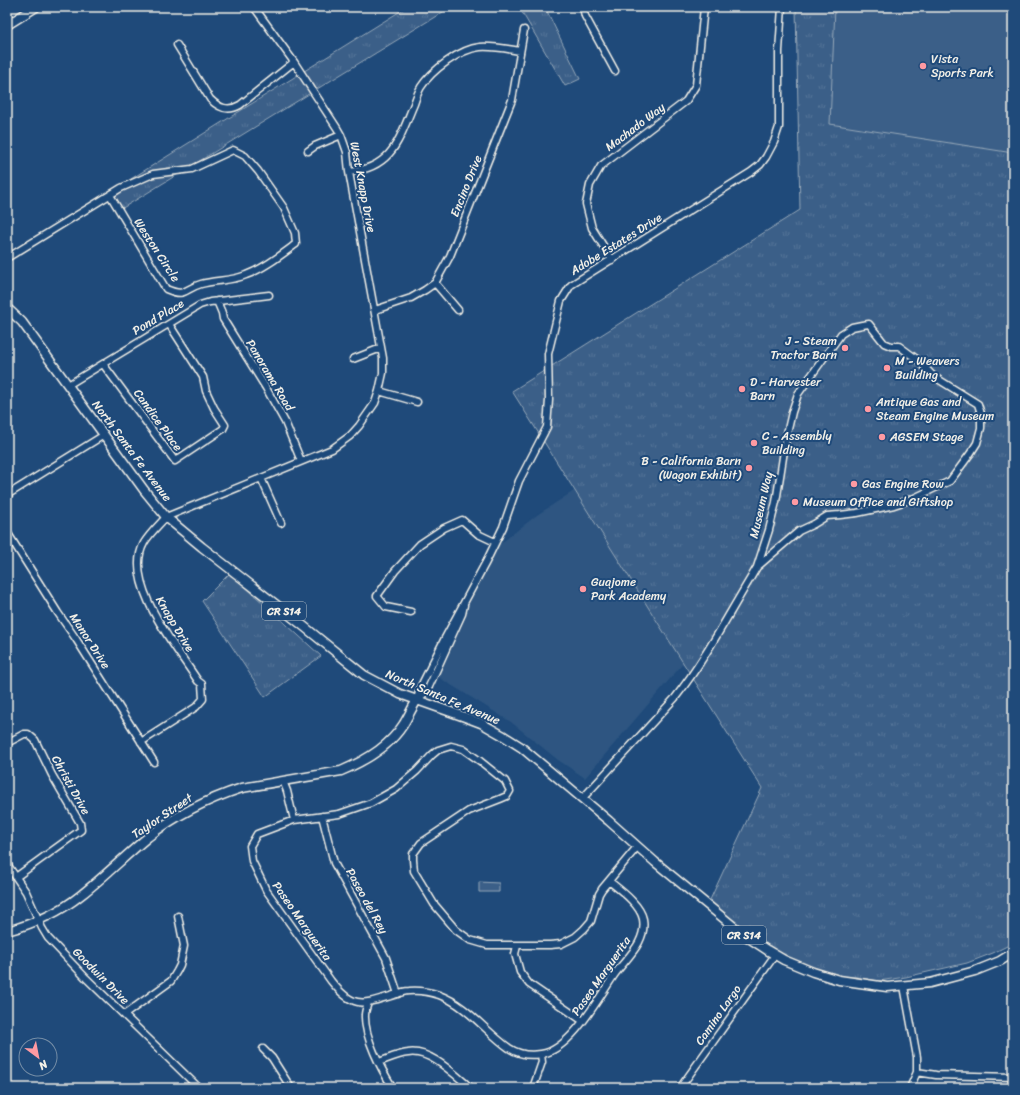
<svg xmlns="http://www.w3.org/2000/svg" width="1020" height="1095" font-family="Sriracha,sans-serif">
  <defs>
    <pattern id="grass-tufts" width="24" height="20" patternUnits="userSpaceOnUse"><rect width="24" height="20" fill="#3a5f88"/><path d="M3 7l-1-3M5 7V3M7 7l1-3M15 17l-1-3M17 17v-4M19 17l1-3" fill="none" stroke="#577699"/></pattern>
  </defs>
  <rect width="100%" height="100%" fill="#1f4a7a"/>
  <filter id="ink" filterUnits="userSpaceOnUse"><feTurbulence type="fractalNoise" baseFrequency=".025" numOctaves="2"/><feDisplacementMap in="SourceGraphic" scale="8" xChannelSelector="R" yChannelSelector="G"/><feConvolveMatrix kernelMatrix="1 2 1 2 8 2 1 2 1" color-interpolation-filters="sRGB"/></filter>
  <g filter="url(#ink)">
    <!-- built -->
    <path fill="#2d5581" d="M583,485L711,631L585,778L558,760L511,722L430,672L496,547L537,515Z"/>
    <!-- grass -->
    <path fill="url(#grass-tufts)" stroke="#97a8b8" d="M407,7H451L121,209L110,192Z
      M519,7H545L580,79L565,86Z
      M796,7H1013V943L993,953L967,963L906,977L878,981L856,977H841L797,963L749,935L709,902L762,788L512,391L800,210Z
      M230,573L321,656L265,697L202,601Z"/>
    <!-- pitch -->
    <path fill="#3a5f88" stroke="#97a8b8" d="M835,7H1013V153L830,124Z
      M479,882L499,883V892H479Z"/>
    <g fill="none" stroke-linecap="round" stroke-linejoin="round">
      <defs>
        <path id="minor" d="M583,7L585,16L615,71
          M177,45L210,99C219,108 228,112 240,105L294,62
          M308,151L315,146L341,135
          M349,172C393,168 399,139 414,104C416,98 418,92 421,87C432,70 460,49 480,47C494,46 507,49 520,51
          M7,258L121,188L153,174L192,169L233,150L245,156L258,171L284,208L295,233L296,244C281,255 263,269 246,275C233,281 215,280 201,284C183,289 187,298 166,289L110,195
          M612,260L592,228L586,204L590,185L601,166L686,101L696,85L704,7
          M435,283L458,310
          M217,301L222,313L223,319L266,388L285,422L301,461
          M375,310L411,298L425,290L435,283L450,256L512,100L524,30
          M353,359L381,348
          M103,364L175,461L223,429L225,425L214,408L206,391L203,377L169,324
          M68,385L200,305L210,302L269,295
          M379,391L417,402
          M261,478L281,523
          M7,495L104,435
          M7,532L58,613L76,639L154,762
          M411,612L386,607L377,596L395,571L420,544L444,528L462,520L478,534L495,542
          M417,700L420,688L444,640L486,562L503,527L519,481L547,427L549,400L548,354L561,301L571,285L751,172L760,165L766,157L774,142L779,127V51L782,7
          M417,700L427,691L462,614L464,605
          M141,742L196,707L203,699L202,684L198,681C177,648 122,583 144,543C150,533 159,525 166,517L332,449L350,436L359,426L375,403L379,391L383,373V358L349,172L347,152L341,135L337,128L294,62L254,7
          M7,743L24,734H28L35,740L52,775L80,823L81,830L16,877
          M283,781L287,791L294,820
          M582,799L675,698C704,661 726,619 750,579L757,567L769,530L776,502L786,438L792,412L798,394L841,334L852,327L862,325L869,324L884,343L891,346H899L918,360L933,376L978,404L981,414V428L977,443L970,454L950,481L912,499L894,505L857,513L840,515L827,516L814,524L799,531L757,567
          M322,816L334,863L386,958L398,994
          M7,864L26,892L42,928L48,938L86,978L199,1088
          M609,881C620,890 640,904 643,919C647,942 627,957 615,974C599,997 571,1050 541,1054C530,1056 518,1054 509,1048C485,1031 467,1005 439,995C430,992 419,990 409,991C404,991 399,993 394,995C363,1004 354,1010 331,981L266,890L252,861L250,846L257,834L294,820L339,814L371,803L396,789L417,771L432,755L438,750L451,746L463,749L480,761L505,781L510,791L507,796L500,799L469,811L421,843L413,854V860L414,871L434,904L456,930L470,940L487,945H550L561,944L575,937L584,929L591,921L599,894L602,889L637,847
          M517,946L515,954L520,972L529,984L583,1021
          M904,986L917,1057V1072L910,1088
          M368,1003C367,1006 365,1011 365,1015C364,1037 381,1069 393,1088
          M124,1015L171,981L177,971L180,965L184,946L178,916
          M263,1049L272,1058L291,1088
          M379,1062C388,1059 398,1054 408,1053C430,1049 455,1075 471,1088
          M917,1072L936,1075L1013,1077
          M533,1088L542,1062L541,1054
          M680,1088L775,955"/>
        <path id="major" d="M7,25L36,7
          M7,308L22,322L144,490L166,517L202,547L301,624L364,675L400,694L465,717L481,723L502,735L521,747L609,821L655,862L744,935L767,950L784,960L813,972L839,980L887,987L930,983L975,971L1000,961L1013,953
          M7,931C33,924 60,912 81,895C104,877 125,856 148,837C176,815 208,799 242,788L341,771C365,761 389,747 403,725C408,717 412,708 417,700"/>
      </defs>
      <!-- minor casing -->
      <use href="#minor" stroke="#f4f1e8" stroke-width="9"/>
      <!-- major casing -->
      <use href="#major" stroke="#f4f1e8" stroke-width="11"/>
      <!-- minor -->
      <use href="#minor" stroke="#1f4a7a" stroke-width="6"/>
      <!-- major -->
      <use href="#major" stroke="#1f4a7a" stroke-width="8"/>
    </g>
  </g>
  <!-- markers -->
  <g fill="#ff9aa2" stroke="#1f4a7a" stroke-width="1.5">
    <circle cx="923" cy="66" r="4"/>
    <circle cx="845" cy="348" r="4"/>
    <circle cx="887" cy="368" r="4"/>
    <circle cx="742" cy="389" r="4"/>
    <circle cx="868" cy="409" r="4"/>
    <circle cx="882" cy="437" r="4"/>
    <circle cx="754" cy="443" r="4"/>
    <circle cx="749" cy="468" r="4"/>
    <circle cx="854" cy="484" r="4"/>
    <circle cx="795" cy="502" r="4"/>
    <circle cx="583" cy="589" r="4"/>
  </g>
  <g text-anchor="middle" stroke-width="4" stroke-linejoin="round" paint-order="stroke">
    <!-- shield labels -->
    <g fill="#1f4a7a" stroke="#b4bfc7" stroke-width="1">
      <rect x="262" y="602" width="44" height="18" rx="3"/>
      <rect x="722" y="926" width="44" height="18" rx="3"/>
    </g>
    <g font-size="11" font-weight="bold" fill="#f4f1e8">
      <text x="284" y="615">CR S14</text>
      <text x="744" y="939">CR S14</text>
    </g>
    <!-- poi labels -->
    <g font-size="12" fill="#f4f1e8" stroke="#1f4a7a" text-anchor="start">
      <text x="931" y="63">Vista<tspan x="931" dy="14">Sports Park</tspan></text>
      <text x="837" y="345" text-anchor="end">J - Steam<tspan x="837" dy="14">Tractor Barn</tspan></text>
      <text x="895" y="365">M - Weavers<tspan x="895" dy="14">Building</tspan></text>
      <text x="750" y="386">D - Harvester<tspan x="750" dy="14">Barn</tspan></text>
      <text x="876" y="406">Antique Gas and<tspan x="876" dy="14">Steam Engine Museum</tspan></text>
      <text x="762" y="440">C - Assembly<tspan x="762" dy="14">Building</tspan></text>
      <text x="890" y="441">AGSEM Stage</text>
      <text x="741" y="465" text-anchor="end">B - California Barn<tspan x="741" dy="14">(Wagon Exhibit)</tspan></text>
      <text x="862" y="488">Gas Engine Row</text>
      <text x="803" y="506">Museum Office and Giftshop</text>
      <text x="591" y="586">Guajome<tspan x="591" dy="14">Park Academy</tspan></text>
    </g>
    <!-- street labels -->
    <g font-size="12" fill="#f4f1e8" stroke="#1f4a7a">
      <text transform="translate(635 127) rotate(-37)" y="4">Machado Way</text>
      <text transform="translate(466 186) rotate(-68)" y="4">Encino Drive</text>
      <text transform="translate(363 187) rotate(79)" y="4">West Knapp Drive</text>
      <text transform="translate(616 244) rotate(-32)" y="4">Adobe Estates Drive</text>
      <text transform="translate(157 250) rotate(57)" y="4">Weston Circle</text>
      <text transform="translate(158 317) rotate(-31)" y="4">Pond Place</text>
      <text transform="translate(270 375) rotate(59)" y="4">Panorama Road</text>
      <text transform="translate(158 420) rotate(54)" y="4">Candice Place</text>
      <text transform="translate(132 451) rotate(53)" y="4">North Santa Fe Avenue</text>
      <text transform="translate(761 505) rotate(-77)" y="4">Museum Way</text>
      <text transform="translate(175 624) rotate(59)" y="4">Knapp Drive</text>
      <text transform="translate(90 641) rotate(57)" y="4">Manor Drive</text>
      <text transform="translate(443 697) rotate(23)" y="4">North Santa Fe Avenue</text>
      <text transform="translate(71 785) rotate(61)" y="4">Christi Drive</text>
      <text transform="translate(162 816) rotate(-34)" y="4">Taylor Street</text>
      <text transform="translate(367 901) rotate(61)" y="4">Paseo del Rey</text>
      <text transform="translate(302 921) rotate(55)" y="4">Paseo Marguerita</text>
      <text transform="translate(101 976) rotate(45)" y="4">Goodwin Drive</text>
      <text transform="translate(601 976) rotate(-55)" y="4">Paseo Marguerita</text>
      <text transform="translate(718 1015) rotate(-55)" y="4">Camino Largo</text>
    </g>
  </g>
  <!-- margin -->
  <rect width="1020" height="1095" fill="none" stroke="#1f4a7a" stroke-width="24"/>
  <rect x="12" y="12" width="996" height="1071" fill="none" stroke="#f4f1e8" stroke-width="1.5" filter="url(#ink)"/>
  <!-- north arrow -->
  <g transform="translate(38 1057) rotate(148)"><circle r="19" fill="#1f4a7a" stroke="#748da6"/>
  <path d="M0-3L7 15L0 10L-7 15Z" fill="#ff9aa2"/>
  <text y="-6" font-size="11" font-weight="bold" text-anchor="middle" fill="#f4f1e8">N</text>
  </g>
</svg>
